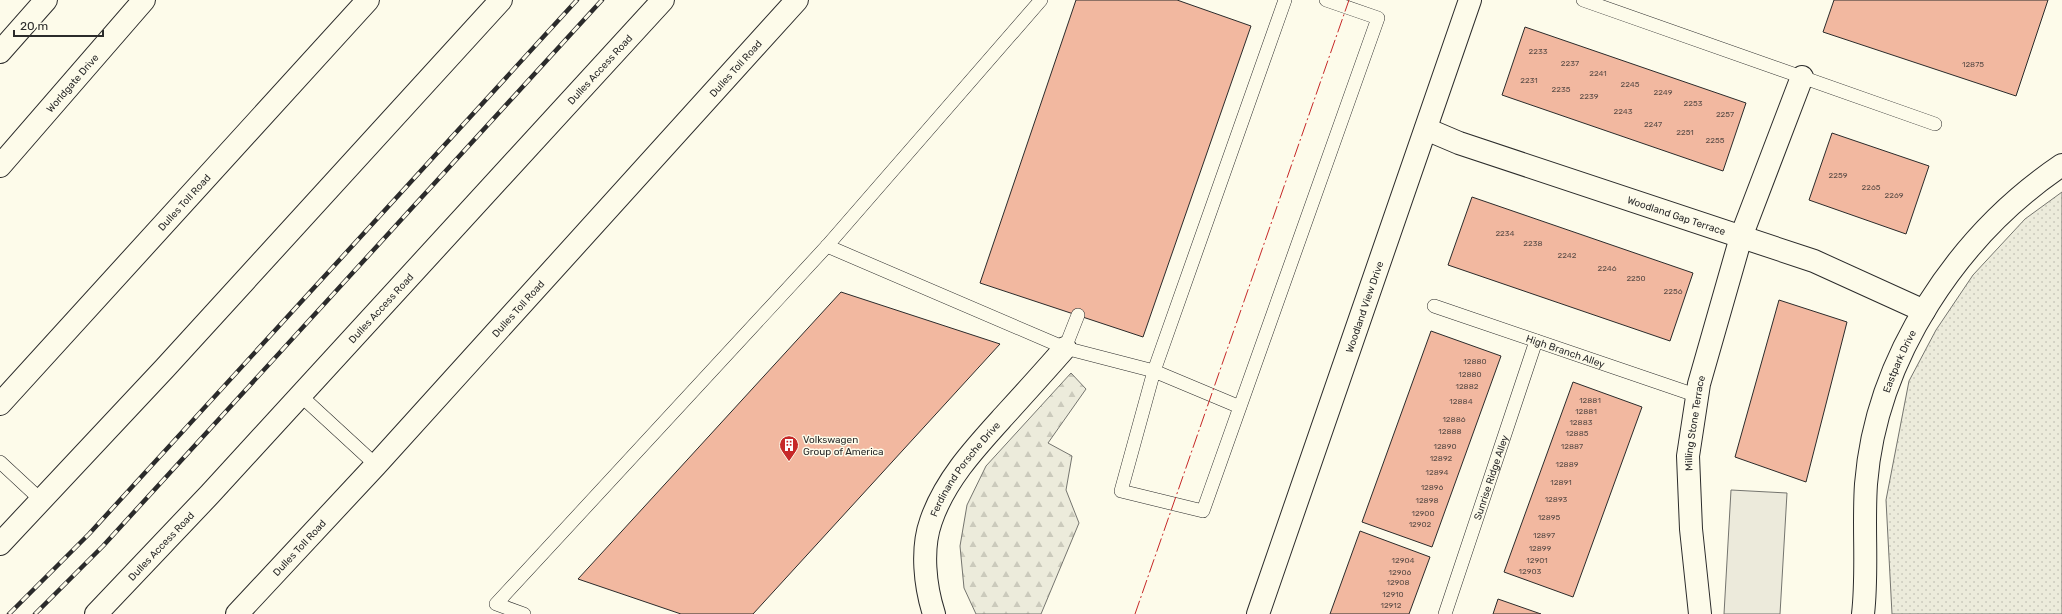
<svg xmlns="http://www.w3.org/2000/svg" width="2062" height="614" font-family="Rubik,sans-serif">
  <defs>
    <pattern id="forest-firs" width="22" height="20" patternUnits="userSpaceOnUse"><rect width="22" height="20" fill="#ecebdb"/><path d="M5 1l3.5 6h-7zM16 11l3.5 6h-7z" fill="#cbcabc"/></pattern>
    <pattern id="park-dots" width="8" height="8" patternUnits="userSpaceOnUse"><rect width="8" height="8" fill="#ecebdb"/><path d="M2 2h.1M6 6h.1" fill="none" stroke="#cbcabc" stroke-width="1.8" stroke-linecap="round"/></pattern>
  </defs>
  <rect width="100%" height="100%" fill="#fdfbea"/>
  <!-- forest -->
  <path fill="url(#forest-firs)" stroke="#74746e" d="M1071,373L1086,389L1048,443L1072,456L1066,490L1079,523L1041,614H976L964,588L960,546L967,505L986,466Z"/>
  <!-- park -->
  <path fill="url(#park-dots)" stroke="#74746e" d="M2062,192V614H1892L1886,500L1909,381L1936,330L1973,275L2025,219Z"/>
  <!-- parking -->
  <path fill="#eceadb" stroke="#74746e" d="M1731,490L1787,493L1780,614H1724Z"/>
  <!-- building -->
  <path fill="#f2b8a0" stroke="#2b2b2b" d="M1076,0H1177L1251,26L1143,337L980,283Z
    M1834,0H2048L2016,96L1823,32Z
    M1525,27L1746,103L1723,171L1502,95Z
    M1832,133L1929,166L1906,234L1809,200Z
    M1472,197L1693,273L1670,341L1448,265Z
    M841,292L1000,344L753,614H681L578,579Z
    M1779,300L1847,322L1806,482L1735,457Z
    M1431,331L1501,356L1432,547L1362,522Z
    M1573,382L1642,407L1573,597L1504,572Z
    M1360,531L1430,557L1409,614H1330Z
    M1498,599L1541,614H1493Z"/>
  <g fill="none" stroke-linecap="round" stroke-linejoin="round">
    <defs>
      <g id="lane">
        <path d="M1583,0L1935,124"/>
        <path d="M827,246L1065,348L1154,371L1285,0"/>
        <path id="s1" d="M1434,306L1698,396"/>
        <path d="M1065,348L1078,315"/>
        <path d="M300,395L376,465"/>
        <path d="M1240,407L1154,371L1121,491L1203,511L1378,18L1326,0"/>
        <path d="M0,462L41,500"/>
        <path d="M524,614L496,604L827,246L1041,0"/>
        <path id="s2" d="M1445,614L1536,341"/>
      </g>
      <g id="street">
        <path id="s3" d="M1426,129L1459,143L1814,261L1924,311"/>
        <path id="s4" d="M934,614C925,586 921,549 931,521C945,480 975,448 1004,416C1024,394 1045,371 1065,348"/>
        <path id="s5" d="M1700,614L1691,529L1688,456L1699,384L1741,237L1802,77"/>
        <path id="s6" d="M1863,614C1868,571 1863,528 1866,484C1876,357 1958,235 2062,165"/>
      </g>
      <g id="secondary">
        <path d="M0,52L46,0"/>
        <path id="s7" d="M0,166L144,0"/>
        <path id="s8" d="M1258,614L1470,0"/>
      </g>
      <g id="highway">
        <path id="s9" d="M0,404L368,0"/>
        <path d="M0,544L165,368L501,0"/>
        <path id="s10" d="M96,614L210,494L663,0"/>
        <path id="s11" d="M237,614L376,465L797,0"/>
      </g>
    </defs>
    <!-- lane casing -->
    <use href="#lane" stroke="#2b2b2b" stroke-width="14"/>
    <!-- street casing -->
    <use href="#street" stroke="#2b2b2b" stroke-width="24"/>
    <!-- secondary casing -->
    <use href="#secondary" stroke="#2b2b2b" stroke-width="24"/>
    <!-- highway casing -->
    <use href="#highway" stroke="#2b2b2b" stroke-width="24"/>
    <!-- lane -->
    <use href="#lane" stroke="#fdfbea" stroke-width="13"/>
    <!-- street -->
    <use href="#street" stroke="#fdfbea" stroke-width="22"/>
    <!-- secondary -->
    <use href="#secondary" stroke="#fdfbea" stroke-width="22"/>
    <!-- highway -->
    <use href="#highway" stroke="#fdfbea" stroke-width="22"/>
    <defs>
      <path id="rail" d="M9,614L89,534L577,0
        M35,614L103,546L602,0"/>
    </defs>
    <!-- rail casing -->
    <use href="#rail" stroke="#2b2b2b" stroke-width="4.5"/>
    <!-- rail -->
    <use href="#rail" stroke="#fdfbea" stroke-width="3" stroke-dasharray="9" stroke-linecap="butt"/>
    <!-- power -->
    <path stroke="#c62828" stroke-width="1" stroke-dasharray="14 3 2 3" stroke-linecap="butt" d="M1135,614L1349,0"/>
  </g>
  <!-- icons -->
  <defs>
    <symbol id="building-pin" viewBox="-11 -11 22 30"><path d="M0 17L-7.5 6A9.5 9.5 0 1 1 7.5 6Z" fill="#c62828" stroke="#fdfbea"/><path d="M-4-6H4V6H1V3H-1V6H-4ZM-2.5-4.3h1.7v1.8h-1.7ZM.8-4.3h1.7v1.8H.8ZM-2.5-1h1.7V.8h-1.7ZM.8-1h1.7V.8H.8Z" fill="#fff"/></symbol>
  </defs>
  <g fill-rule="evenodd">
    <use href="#building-pin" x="778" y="434" width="22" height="30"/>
  </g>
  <g text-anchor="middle" stroke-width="3" stroke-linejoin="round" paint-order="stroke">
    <!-- number labels -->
    <g font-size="8" fill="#5d4e48">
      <text x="1538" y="54">2233</text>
      <text x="1570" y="66">2237</text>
      <text x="1973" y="67">12875</text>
      <text x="1598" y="76">2241</text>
      <text x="1529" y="83">2231</text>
      <text x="1630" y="87">2245</text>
      <text x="1561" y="92">2235</text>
      <text x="1663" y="95">2249</text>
      <text x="1589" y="99">2239</text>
      <text x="1693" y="106">2253</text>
      <text x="1623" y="114">2243</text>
      <text x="1725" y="117">2257</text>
      <text x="1653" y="127">2247</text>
      <text x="1685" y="135">2251</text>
      <text x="1715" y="143">2255</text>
      <text x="1838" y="178">2259</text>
      <text x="1871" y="190">2265</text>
      <text x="1894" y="198">2269</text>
      <text x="1505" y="236">2234</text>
      <text x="1533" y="246">2238</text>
      <text x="1567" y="258">2242</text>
      <text x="1607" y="271">2246</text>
      <text x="1636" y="281">2250</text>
      <text x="1673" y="294">2256</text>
      <text x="1475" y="364">12880</text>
      <text x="1470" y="377">12880</text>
      <text x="1467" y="389">12882</text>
      <text x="1590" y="403">12881</text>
      <text x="1461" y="404">12884</text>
      <text x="1586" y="414">12881</text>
      <text x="1454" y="422">12886</text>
      <text x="1581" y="425">12883</text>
      <text x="1450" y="434">12888</text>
      <text x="1577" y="436">12885</text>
      <text x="1445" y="449">12890</text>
      <text x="1572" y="449">12887</text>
      <text x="1441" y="461">12892</text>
      <text x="1567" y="467">12889</text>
      <text x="1437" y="475">12894</text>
      <text x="1561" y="485">12891</text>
      <text x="1432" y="490">12896</text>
      <text x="1556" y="502">12893</text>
      <text x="1427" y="503">12898</text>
      <text x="1423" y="516">12900</text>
      <text x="1549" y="520">12895</text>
      <text x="1420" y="527">12902</text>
      <text x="1544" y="538">12897</text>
      <text x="1540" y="551">12899</text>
      <text x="1403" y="563">12904</text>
      <text x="1537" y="563">12901</text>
      <text x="1530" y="574">12903</text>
      <text x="1400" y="575">12906</text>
      <text x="1398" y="585">12908</text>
      <text x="1393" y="597">12910</text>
      <text x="1391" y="608">12912</text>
    </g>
    <!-- street labels -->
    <g font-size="10" fill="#2b2b2b" stroke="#fdfbea">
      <text dy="4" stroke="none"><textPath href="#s11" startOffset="739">Dulles Toll Road</textPath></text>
      <text dy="4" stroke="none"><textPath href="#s10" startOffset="742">Dulles Access Road</textPath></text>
      <text dy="4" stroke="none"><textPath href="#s7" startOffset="110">Worldgate Drive</textPath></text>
      <text dy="4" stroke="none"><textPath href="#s9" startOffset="273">Dulles Toll Road</textPath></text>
      <text dy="4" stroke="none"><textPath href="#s3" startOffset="265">Woodland Gap Terrace</textPath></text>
      <text dy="4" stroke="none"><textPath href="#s8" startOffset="325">Woodland View Drive</textPath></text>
      <text dy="4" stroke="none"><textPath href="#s10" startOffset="418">Dulles Access Road</textPath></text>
      <text dy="4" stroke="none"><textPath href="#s11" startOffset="415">Dulles Toll Road</textPath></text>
      <text dy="4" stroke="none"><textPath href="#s1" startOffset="139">High Branch Alley</textPath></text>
      <text dy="4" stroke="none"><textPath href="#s6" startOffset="258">Eastpark Drive</textPath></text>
      <text dy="4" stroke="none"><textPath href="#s5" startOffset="192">Milling Stone Terrace</textPath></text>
      <text dy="4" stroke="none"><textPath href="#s4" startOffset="157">Ferdinand Porsche Drive</textPath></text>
      <text dy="4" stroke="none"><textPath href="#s2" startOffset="144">Sunrise Ridge Alley</textPath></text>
      <text dy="4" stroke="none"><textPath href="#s10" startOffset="94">Dulles Access Road</textPath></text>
      <text dy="4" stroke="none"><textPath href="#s11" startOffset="91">Dulles Toll Road</textPath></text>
    </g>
    <!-- poi labels -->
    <g font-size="10" fill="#2b2b2b" stroke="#fdfbea" text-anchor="start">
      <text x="803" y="443">Volkswagen<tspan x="803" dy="12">Group of America</tspan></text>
    </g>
  </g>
  <!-- scale -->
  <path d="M14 30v6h89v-6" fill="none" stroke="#2b2b2b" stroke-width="2"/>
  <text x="20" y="30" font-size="12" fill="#2b2b2b" stroke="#fdfbea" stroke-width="3" paint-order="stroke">20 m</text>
</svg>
